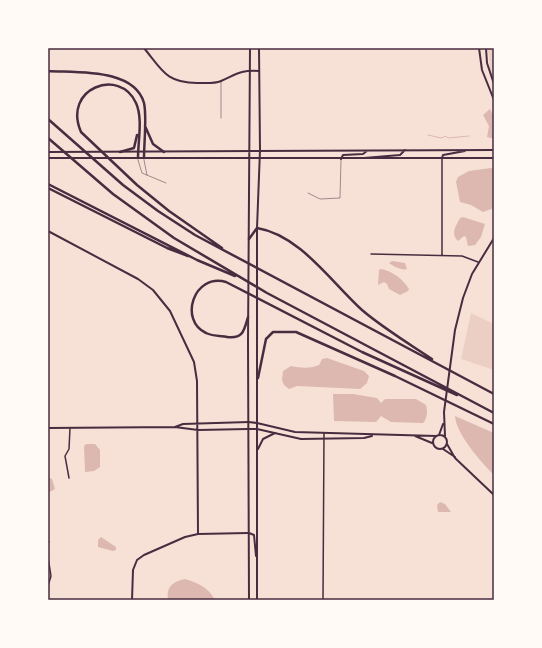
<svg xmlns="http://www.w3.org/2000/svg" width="542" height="648" font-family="Cabin,sans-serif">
  <rect width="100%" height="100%" fill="#f7e1d7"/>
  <!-- green -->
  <path fill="#ebcfc5" d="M488,48H494V81L490,71Z
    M471,313L494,324V370L461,359Z"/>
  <!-- water -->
  <path fill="#dcb8b0" d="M490,109L494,117V139L487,137L489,126L483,115Z
    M491,168L494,169V208L483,212L471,205L460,202L456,182L458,177L469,171Z
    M463,217L485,224L481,237L475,245L468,246L466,237L464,236L458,241C450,234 456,226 460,218Z
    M392,261L405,263L407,269C402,271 393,266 389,263Z
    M381,269C392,271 403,279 409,289L408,291L400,295L389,289L387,284L384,282L378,285L379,270Z
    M327,358L364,371L369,376L367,383L360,389L297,386L289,389L284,385L282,380L283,371L291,366C301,368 309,369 319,365L322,359Z
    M353,394L377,398L381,403L385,399H416L426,405C428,411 427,419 423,423L391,422L381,416L376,422L334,421L333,394Z
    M455,416L494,433V475C481,462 456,434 455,416Z
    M86,444H95L100,450V467L94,471L85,472L84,446Z
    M48,477L52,479L55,489L48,493Z
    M440,502L445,504L451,512H438L437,505Z
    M101,537L116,547V550L113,551L98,547V540Z
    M185,579C198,583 208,587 215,600H168C166,587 172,582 185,579Z"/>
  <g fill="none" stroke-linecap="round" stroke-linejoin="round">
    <!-- stream -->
    <path stroke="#dcb8b0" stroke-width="1" d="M428,135L441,138L446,136L448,138L469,136"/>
    <!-- service -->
    <path stroke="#4a2c40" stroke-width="0.5" d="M221,82V118
      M138,160L142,173L166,183
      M144,160L147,175
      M308,193L320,199L340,198L341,160"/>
    <!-- minor -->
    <path stroke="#4a2c40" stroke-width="1.5" d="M442,158V255
      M371,254L462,256L478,262
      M69,478L65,456L69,449L70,428
      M48,543L49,542
      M48,557L51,576L48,586
      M323,600L324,433"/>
    <!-- tertiary -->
    <path stroke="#4a2c40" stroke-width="2" d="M144,48C162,70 166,83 197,83C205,83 214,84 221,81C237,74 240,70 259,71
      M479,48L482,70L494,100
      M486,48L487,63L494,84
      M48,231L138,279L153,290L170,311L194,362L197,381L198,534
      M257,423L295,432L436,436
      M175,427L183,424L249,422
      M48,428L175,427L198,430L248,429
      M257,429L301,439L364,438L372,436
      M433 442a7 7 0 1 1 14 0a7 7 0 1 1-14 0Z
      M439,435L443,424
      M415,436L432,443
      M445,436L444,412L455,330L463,298L472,274L494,238
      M447,444L455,458L494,495
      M443,449L455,457
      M132,600L133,570L137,560L144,555L185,537L198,534L248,533"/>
    <!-- secondary -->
    <path stroke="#4a2c40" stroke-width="2" d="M48,152L494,150
      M48,158H494
      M364,158L400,155L405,150
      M442,158L443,155L465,151
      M341,159L343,155L363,154L367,151
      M249,422L257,423
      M249,429H257
      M258,449L263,439L275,433
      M249,533L254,535L256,556
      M249,600L248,341L250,48
      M257,600V228L260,150L259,48"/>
    <!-- motorway -->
    <path stroke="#4a2c40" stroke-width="2.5" d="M48,71C77,73 134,68 144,103C147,116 144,143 144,158
      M48,119L123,185L158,211L195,235L494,394
      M145,126L153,144L164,152
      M48,138L113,194L174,238L267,293L494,413
      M120,152L134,148L137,135
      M138,158C138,141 143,118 136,103C120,67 62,88 81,132L137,185L169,211L222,248
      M48,184L197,260L235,276
      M48,188L167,248L188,256
      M249,239L257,228C300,235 331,282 362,310C383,328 408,343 432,359
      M248,317C244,331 243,339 227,337C220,336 212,336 206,333C179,321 193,273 226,282L362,352L457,395
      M258,378L266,339L273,332H296L395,376L494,424"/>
  </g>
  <!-- border -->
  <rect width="542" height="648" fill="none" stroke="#fffaf5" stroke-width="98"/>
  <rect x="49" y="49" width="444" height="550" fill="none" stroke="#4a2c40" stroke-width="1.5"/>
</svg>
